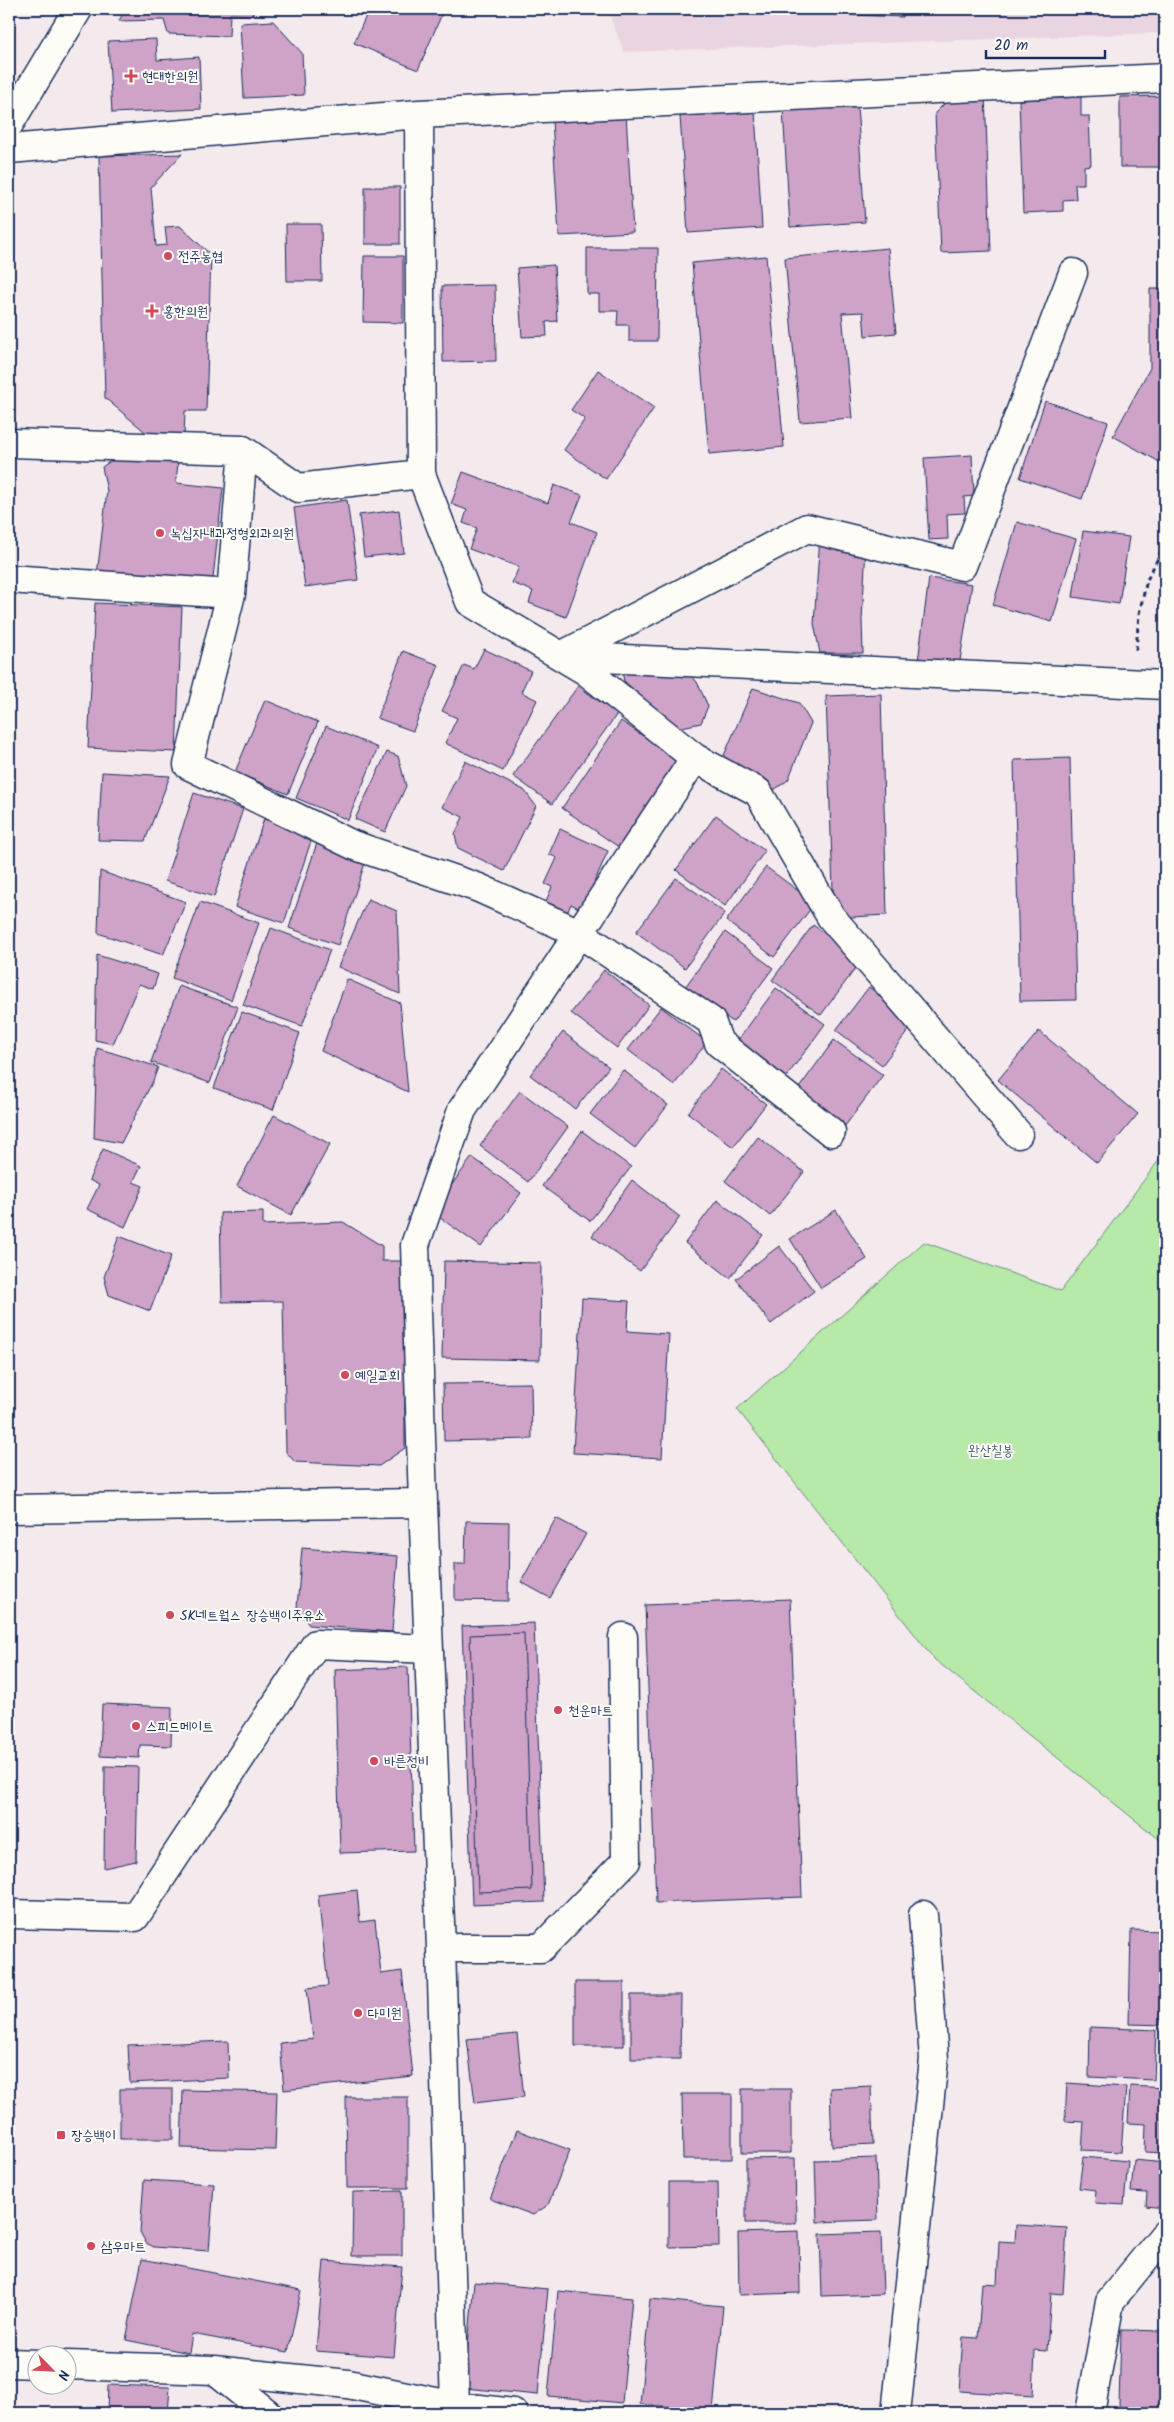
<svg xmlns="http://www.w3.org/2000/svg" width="1174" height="2422" font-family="Kalam,'Poor Story',sans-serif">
  <rect width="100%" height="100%" fill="#f4eaed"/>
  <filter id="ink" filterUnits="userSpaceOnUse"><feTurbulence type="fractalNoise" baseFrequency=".02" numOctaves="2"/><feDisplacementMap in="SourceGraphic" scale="10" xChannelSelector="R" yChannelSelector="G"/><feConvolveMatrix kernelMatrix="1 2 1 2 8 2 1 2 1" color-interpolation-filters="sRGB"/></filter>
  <g filter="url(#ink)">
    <!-- built -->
    <path fill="#e9d5e2" d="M607,9H1165V33L624,52Z"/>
    <!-- green -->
    <path fill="#b7e9a9" stroke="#698c84" d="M1165,1152V1844L934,1659L737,1409L924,1242L1061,1291Z"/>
    <!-- building -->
    <path fill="#cea3c7" stroke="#1b2f5e" d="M125,9H253V15L230,14L229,36L168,34L164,20L119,21Z
      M369,9H444L418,70L354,43Z
      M707,9H903V17Z
      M273,21L302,53L304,95L244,98L240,23Z
      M156,39L157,60L199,57L201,109L112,113L108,41Z
      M985,94L991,251L941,253L935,113L953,95Z
      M1165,96V167H1120V97Z
      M1081,97V116H1089L1091,165L1084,166V184H1075L1076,199L1063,200V211L1023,213L1019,100Z
      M857,105L865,222L790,227L783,109Z
      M755,111L762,228L688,233L680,116Z
      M626,114L633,232L559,236L552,119Z
      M182,154L151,187L156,246L167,245L165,227L180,226L211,255L206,411H185L184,437L150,436L105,398L99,156Z
      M365,187H400V244H365Z
      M286,224H321L322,281H287Z
      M587,248H658L657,341H629V325H617L618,311H599V294H587Z
      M888,248L896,333L865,336L863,312L842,313L852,418L800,422L785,258Z
      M364,256H403V323L363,322Z
      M766,256L784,447L709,454L692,263Z
      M554,265L557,321L546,322L547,336L522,337L517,268Z
      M495,285L496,361L443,362L442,286Z
      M1150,289H1165V465L1113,436L1150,368Z
      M598,370L654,408L606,479L564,450L585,419L571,410Z
      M1045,401L1108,422L1082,499L1020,478Z
      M119,455L178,462L176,483L223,488L212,587L97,575L107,491L102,467Z
      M972,455L974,496L964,497L965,513L947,514L948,539L929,540L924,458Z
      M463,472L548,503L554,485L582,495L571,522L597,532L566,617L529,603L533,591L512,583L519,567L469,549L477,528L463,523L467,510L451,504Z
      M347,500L358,580L305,587L294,508Z
      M399,510L404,553L364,557L359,515Z
      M1017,522L1076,539L1052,622L993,605Z
      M1083,531L1129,537L1119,604L1073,597Z
      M820,536L866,548L862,620L863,653H820L814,624Z
      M929,578L972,584L959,667L918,661Z
      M95,603L182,607L176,752L88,748Z
      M484,649L531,671L521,692L537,700L503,771L445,743L457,718L442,711L464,665L474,669Z
      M403,651L439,665L413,731L377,718Z
      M622,671H687L697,682L708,706L701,723L677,728L624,681Z
      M578,686L617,714L552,804L513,776Z
      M753,688L799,703L811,723L788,780L774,790L719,767Z
      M881,694L887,915L834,918L826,696Z
      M265,700L318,722L288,794L235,772Z
      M621,721L683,763L623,850L562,808Z
      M326,726L378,748L348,820L296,798Z
      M387,752L398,756L406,786L385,832L355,819Z
      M1070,758L1076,1000L1020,1001L1014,760Z
      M465,761L524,790L536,806L504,871L458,848L455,834L463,817L442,807Z
      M102,772L170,776L145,841L98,840Z
      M194,793L243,809L214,897L165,881Z
      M716,815L765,851L725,906L676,870Z
      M264,819L313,835L284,923L235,907Z
      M560,829L608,851L582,910L571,904L566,915L544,906L552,887L545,884L557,858L549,854Z
      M318,840L367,857L338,945L289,928Z
      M766,867L815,903L774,957L726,921Z
      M100,871L186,902L163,955L98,933Z
      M676,878L725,913L685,968L636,932Z
      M368,899L397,911L400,994L338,967Z
      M200,902L259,923L231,1000L172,978Z
      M813,925L861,961L821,1015L772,980Z
      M271,928L330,950L302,1026L243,1005Z
      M725,932L773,968L733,1022L685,987Z
      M97,955L158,974L153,989L139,984L113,1044L95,1040Z
      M604,970L649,1005L617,1048L571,1013Z
      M347,979L400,1003L408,1092L321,1051Z
      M179,986L238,1007L210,1083L151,1062Z
      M869,987L915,1022L882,1065L836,1030Z
      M776,988L825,1024L785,1079L736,1043Z
      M661,1007L707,1042L674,1085L628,1050Z
      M242,1012L300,1033L273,1110L214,1088Z
      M1039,1031L1138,1114L1097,1163L998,1080Z
      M563,1032L609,1067L575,1109L530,1075Z
      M834,1040L883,1075L842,1130L794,1095Z
      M97,1048L158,1067L153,1081L121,1143L94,1138Z
      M721,1069L766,1104L733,1147L688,1113Z
      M623,1070L668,1105L635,1148L590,1114Z
      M520,1091L568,1127L528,1182L480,1146Z
      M274,1115L330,1144L291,1215L237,1186Z
      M582,1131L631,1167L590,1221L542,1186Z
      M758,1137L804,1172L770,1216L725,1181Z
      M103,1149L141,1166L133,1182L143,1186L125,1227L87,1209L99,1185L89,1180Z
      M472,1157L521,1193L481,1247L432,1212Z
      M632,1180L680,1217L640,1271L592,1236Z
      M717,1200L763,1235L730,1278L685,1243Z
      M836,1210L867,1259L821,1288L790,1239Z
      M263,1212V1225L343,1222L382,1246V1261H405V1448L379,1466L295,1462L286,1452L283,1301L222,1302L220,1213Z
      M119,1236L171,1256L150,1311L109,1295L104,1277Z
      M779,1246L814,1291L771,1324L736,1279Z
      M444,1261L541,1263L540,1360L442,1358Z
      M582,1298L629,1301L627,1331L669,1334L662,1458L573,1453Z
      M531,1383L532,1439L444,1441L443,1384Z
      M556,1518L586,1534L550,1598L521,1582Z
      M466,1521L509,1522L508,1601L455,1600V1564H465Z
      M302,1548L398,1556L392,1632L309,1625L297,1608Z
      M790,1599L802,1897L656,1903L645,1605Z
      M534,1623L544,1902L472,1905L462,1626Z
      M524,1633L532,1890L478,1892L470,1635Z
      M408,1667L414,1851L340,1853L335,1670Z
      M102,1704L172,1707L171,1746L140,1745L139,1758L100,1756Z
      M105,1766L138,1767L136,1861L104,1868Z
      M357,1890L360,1922L375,1920L381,1974L402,1971L413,2076L284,2090L280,2043L313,2039L307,1988L328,1986L318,1895Z
      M1131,1930L1165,1931V2025L1129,2024Z
      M575,1982H624V2046H575Z
      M631,1995H681L680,2059H631Z
      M1090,2027L1156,2030L1154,2080L1089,2077Z
      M517,2034L524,2097L475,2103L467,2039Z
      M228,2041L229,2078L130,2083L128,2045Z
      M1067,2083L1126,2087L1121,2152L1082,2150L1084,2122L1065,2121Z
      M871,2086L873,2144L832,2146L830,2088Z
      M1130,2086L1165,2088V2153L1145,2152L1146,2124L1128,2123Z
      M120,2089H173V2139H120Z
      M742,2089H791V2153H742Z
      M183,2090L277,2092L275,2150L181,2148Z
      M682,2094H732V2159H683Z
      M346,2097H408V2188H347Z
      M517,2130L570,2150L548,2205L533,2215L490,2199Z
      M1083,2157L1128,2161L1124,2205L1095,2203L1096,2190L1079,2188Z
      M795,2158L796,2223H746V2159Z
      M876,2158L878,2220L817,2222L815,2160Z
      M1134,2160L1165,2163V2208L1146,2206L1147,2193L1131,2192Z
      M144,2180L214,2184L209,2251L154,2247L146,2243L140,2232Z
      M669,2182H718L719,2246L669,2247Z
      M402,2191V2256H352L353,2192Z
      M1016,2225L1067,2228L1063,2294L1051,2293L1047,2351L1035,2350L1033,2396L959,2391L963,2337L978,2338L982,2283L997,2284L999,2241L1015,2242Z
      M799,2231L800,2293L739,2295L738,2233Z
      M881,2232L883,2294L822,2296L820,2234Z
      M142,2259L301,2290L288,2352L192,2334L189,2353L126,2340Z
      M324,2261L402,2267L394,2357L316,2351Z
      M474,2282L548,2289L538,2395L464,2388Z
      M558,2291L632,2298L622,2403L548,2396Z
      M650,2299L723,2306L713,2411L640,2404Z
      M1121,2330L1165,2331V2408L1119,2407Z
      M108,2385L170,2387L168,2413H107Z"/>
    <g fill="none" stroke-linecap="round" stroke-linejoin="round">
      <defs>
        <path id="minor" d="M419,114L421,474
          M9,124L78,9
          M9,149L419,114L1165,78
          M1073,273L962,566L807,528L561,656L1165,685
          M9,443L243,450L298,488L421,474L470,602L586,671L695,758L758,792L831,917L1018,1134
          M9,579L231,594L188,765L353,845L479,888L579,933L711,1021L719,1043L831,1132
          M231,594L243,450
          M423,1503L415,1245L462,1110L695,758
          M9,1509L423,1503L441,1948L455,2406
          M9,1914L135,1917L316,1644L429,1649
          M441,1948H541L626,1861L623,1637
          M9,2363L38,2364
          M68,2365L214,2370L348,2384L455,2406L513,2413
          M214,2370L267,2413
          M896,2413L934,2059L923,1915
          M1090,2413L1110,2301L1165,2234"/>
      </defs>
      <!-- minor casing -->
      <use href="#minor" stroke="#1b2f5e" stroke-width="31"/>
      <!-- path -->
      <path stroke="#1b2f5e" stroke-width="3" stroke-dasharray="5 4" stroke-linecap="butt" d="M1136,650L1139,614L1147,580L1165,544"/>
      <!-- minor -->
      <use href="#minor" stroke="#fdfcf7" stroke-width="28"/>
    </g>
  </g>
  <!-- markers -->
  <g fill="#d1495b" stroke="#fdfcf7" stroke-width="2">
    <path d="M128.5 68.5h5v5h5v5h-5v5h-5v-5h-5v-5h5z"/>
    <circle cx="168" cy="256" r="5"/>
    <path d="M149.5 303.5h5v5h5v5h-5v5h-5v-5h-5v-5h5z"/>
    <circle cx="160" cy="533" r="5"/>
    <circle cx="345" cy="1375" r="5"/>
    <circle cx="170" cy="1615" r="5"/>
    <circle cx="558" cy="1710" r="5"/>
    <circle cx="136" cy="1726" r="5"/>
    <circle cx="374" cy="1761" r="5"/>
    <circle cx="358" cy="2013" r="5"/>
    <rect x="56" y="2130" width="10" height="10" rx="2.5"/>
    <circle cx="91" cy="2246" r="5"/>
  </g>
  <g text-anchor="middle" stroke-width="4" stroke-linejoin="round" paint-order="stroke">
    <!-- poi labels -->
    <g font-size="14" fill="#1b2f5e" stroke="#fdfcf7" text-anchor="start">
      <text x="142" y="81">현대한의원</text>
      <text x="178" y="261">전주농협</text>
      <text x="163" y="316">홍한의원</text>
      <text x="170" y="538">녹십자내과정형외과의원</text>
      <text x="355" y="1380">예일교회</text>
      <text x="180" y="1620">SK네트웤스 장승백이주유소</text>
      <text x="568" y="1715">천운마트</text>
      <text x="146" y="1731">스피드메이트</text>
      <text x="384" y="1766">바른정비</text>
      <text x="368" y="2018">다미원</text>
      <text x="71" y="2140">장승백이</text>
      <text x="101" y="2251">삼우마트</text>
    </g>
    <!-- park labels -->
    <g font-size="14" fill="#425e71" stroke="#fdfcf7">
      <text x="991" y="1455">완산칠봉</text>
    </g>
  </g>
  <!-- margin -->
  <rect width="1174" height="2422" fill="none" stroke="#fdfcf7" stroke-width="30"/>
  <rect x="15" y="15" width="1144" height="2392" fill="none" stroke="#1b2f5e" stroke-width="2" filter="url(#ink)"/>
  <!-- north arrow -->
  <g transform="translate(52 2370) rotate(114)"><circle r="24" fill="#fdfcf7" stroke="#a3aaba"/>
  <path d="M0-4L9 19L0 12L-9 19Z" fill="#d1495b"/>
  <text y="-8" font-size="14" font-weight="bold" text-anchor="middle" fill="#1b2f5e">N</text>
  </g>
  <!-- scale -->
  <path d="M986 50v8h119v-8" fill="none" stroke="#1b2f5e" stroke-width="2.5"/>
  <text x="994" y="50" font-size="15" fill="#1b2f5e" stroke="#fdfcf7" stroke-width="4" paint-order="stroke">20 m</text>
</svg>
